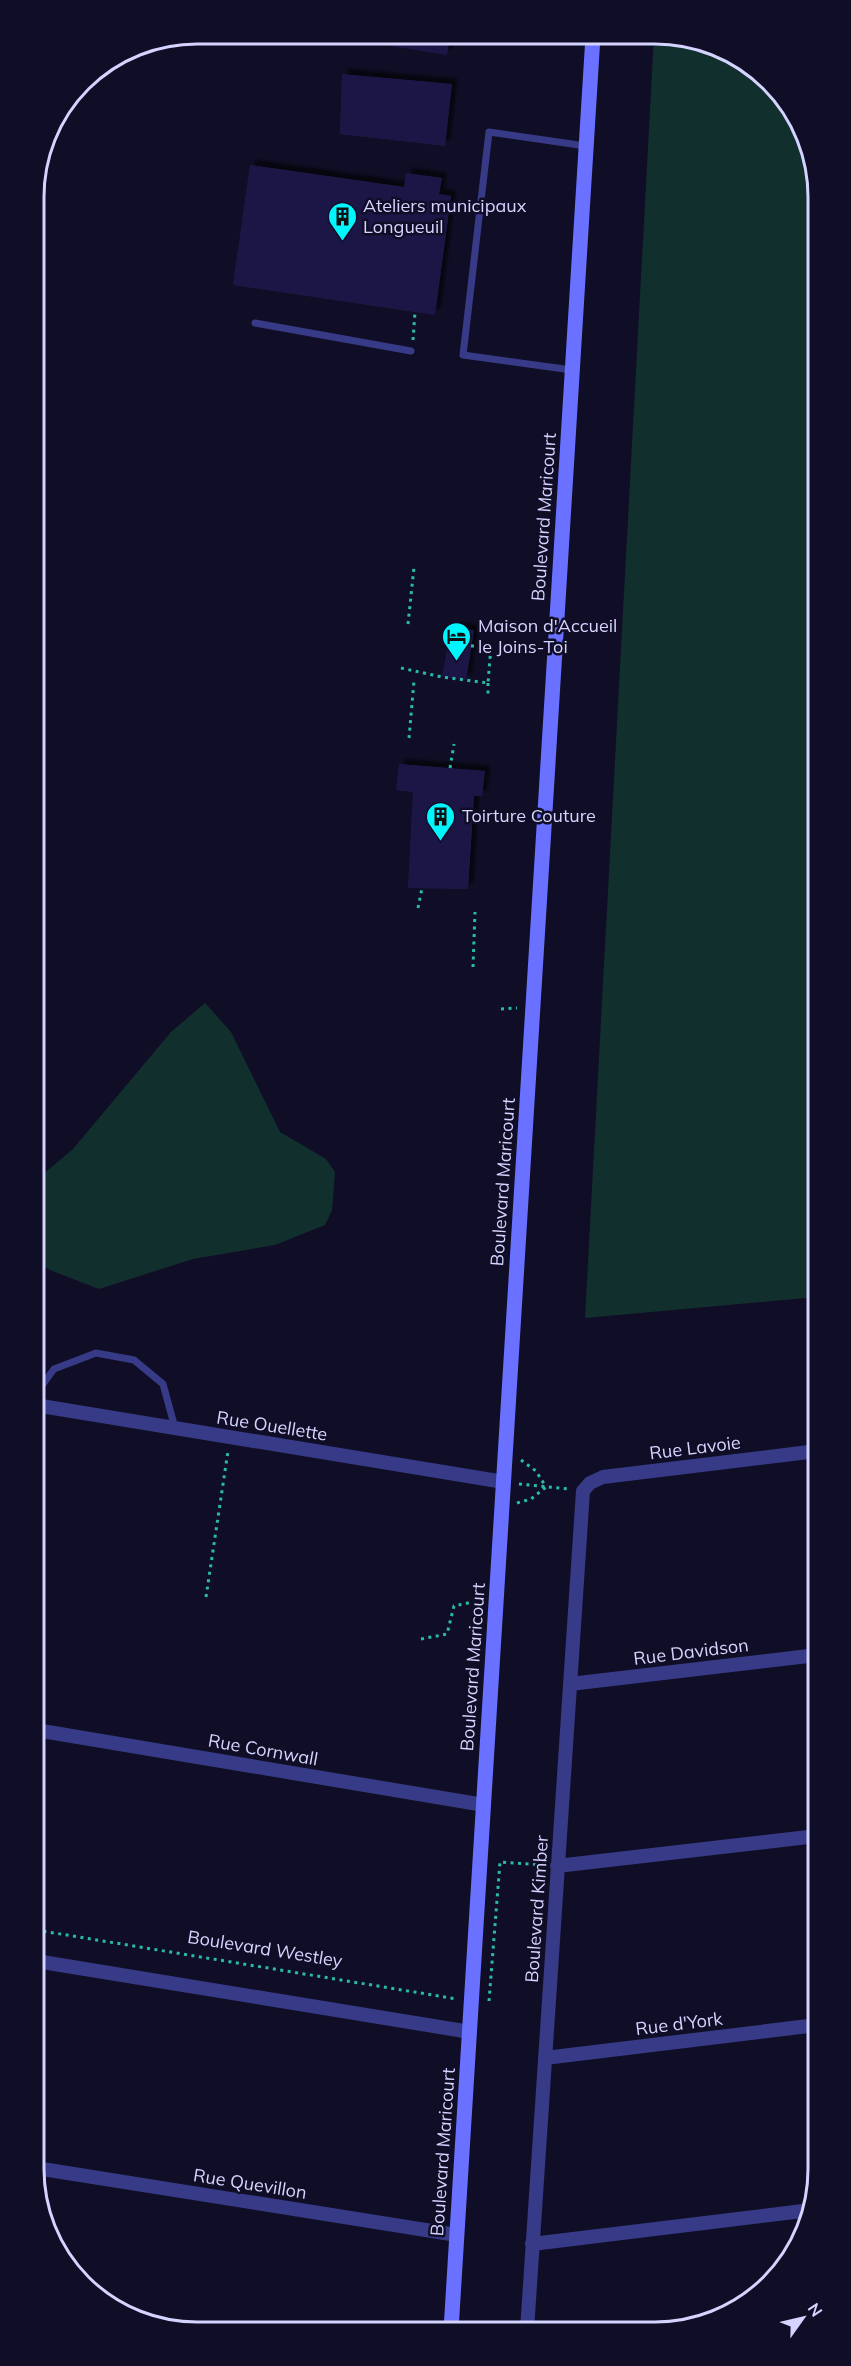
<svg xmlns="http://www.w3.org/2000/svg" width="851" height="2366" font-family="Mulish,sans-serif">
  <defs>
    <filter id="shadow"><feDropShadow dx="5.5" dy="-5.5" stdDeviation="1.5" flood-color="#0009"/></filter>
  </defs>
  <rect width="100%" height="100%" fill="#100e26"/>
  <!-- green -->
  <path fill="#11302d" d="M654,36H687L770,81L815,164L816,1297L585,1318Z
    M205,1003L231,1032L280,1132L326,1159L335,1172L332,1210L325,1225L275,1245L193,1259L99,1289L50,1270L35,1259V1181L73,1149L171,1032Z"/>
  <!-- building -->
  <path fill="#1f1947" filter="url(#shadow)" d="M367,34L450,35L447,55L367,42Z
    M342,74L452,84L445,146L340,134Z
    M250,165L404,187L406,173L442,178L439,194L451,196L435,315L233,285Z
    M451,628L474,630L466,680L442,677Z
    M399,764L485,771L482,796H474L468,889L408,888L413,792L396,790Z"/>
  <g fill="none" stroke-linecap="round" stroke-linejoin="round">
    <!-- path -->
    <path stroke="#2abba8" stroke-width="3" stroke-dasharray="3 4.5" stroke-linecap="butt" d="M413,340L415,312
      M408,624L414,567
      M401,668L442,677L488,683L491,646H471
      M488,683V694
      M409,738L414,681
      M450,768L454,744
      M418,908L422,888
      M473,967L475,912
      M501,1009L517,1008
      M521,1460L536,1471L546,1487
      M519,1484L569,1489
      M517,1503L531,1499L546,1487
      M206,1597L228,1451
      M421,1639L447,1634L454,1606L482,1600
      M36,1930L457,1999
      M489,2001L500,1862L544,1865"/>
    <!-- lane -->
    <path stroke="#373a86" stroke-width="7" d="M255,323L411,351
      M572,370L463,355L489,132L586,146
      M35,1395L54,1369L96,1353L134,1360L163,1384L175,1428"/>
    <!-- street -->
    <path stroke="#373a86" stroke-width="14" d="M35,1405L504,1482
      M570,1684L817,1655
      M36,1730L484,1805
      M557,1866L817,1836
      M36,1961L470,2032
      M545,2058L817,2025
      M36,2168L457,2235
      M532,2244L811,2210
      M527,2330L583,1491L590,1483L603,1477L817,1451"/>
    <!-- secondary -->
    <path stroke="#6a70ff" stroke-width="15" d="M451,2330L593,36"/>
  </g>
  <!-- icons -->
  <defs>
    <symbol id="building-pin" viewBox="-11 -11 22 30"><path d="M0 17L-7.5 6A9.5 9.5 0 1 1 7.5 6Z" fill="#00f6fe" stroke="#100e26"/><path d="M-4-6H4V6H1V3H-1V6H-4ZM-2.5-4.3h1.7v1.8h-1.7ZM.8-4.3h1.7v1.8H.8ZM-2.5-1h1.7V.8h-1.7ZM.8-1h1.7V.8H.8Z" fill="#111"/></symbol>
    <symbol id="hotel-pin" viewBox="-11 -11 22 30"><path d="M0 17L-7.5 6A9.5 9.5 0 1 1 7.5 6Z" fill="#00f6fe" stroke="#100e26"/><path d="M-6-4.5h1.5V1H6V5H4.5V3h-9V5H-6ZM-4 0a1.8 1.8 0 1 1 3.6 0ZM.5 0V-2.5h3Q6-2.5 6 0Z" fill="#111"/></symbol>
  </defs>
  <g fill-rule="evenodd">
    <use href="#building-pin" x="326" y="200" width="33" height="45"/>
    <use href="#hotel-pin" x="440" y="620" width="33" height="45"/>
    <use href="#building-pin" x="424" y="800" width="33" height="45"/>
  </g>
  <g text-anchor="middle" stroke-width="5" stroke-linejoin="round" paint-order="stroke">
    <!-- poi labels -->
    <g font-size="18" fill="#d5d3ff" stroke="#100e26" text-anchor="start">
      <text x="363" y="212">Ateliers municipaux<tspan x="363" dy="21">Longueuil</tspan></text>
      <text x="478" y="632">Maison d'Accueil<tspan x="478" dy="21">le Joins-Toi</tspan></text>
      <text x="462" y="822">Toirture Couture</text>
    </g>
    <!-- street labels -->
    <g font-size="18" fill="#d5d3ff" stroke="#100e26">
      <text transform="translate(544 517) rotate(-86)" y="6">Boulevard Maricourt</text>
      <text transform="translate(503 1182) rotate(-86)" y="6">Boulevard Maricourt</text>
      <text transform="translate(272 1426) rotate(9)" y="6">Rue Ouellette</text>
      <text transform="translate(695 1448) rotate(-7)" y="6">Rue Lavoie</text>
      <text transform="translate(691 1652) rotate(-7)" y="6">Rue Davidson</text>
      <text transform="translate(473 1667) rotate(-86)" y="6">Boulevard Maricourt</text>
      <text transform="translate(263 1750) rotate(10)" y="6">Rue Cornwall</text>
      <text transform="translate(537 1909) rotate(-86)" y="6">Boulevard Kimber</text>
      <text transform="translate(265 1949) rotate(9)" y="6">Boulevard Westley</text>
      <text transform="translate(679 2024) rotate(-7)" y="6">Rue d'York</text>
      <text transform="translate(443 2152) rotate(-86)" y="6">Boulevard Maricourt</text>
      <text transform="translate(250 2184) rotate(9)" y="6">Rue Quevillon</text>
    </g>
  </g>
  <!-- crop -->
  <path d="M0 0H851V2366H0ZM197 44H655A153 153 0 0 1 808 197V2169A153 153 0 0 1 655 2322H197A153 153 0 0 1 44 2169V197A153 153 0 0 1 197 44Z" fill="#100e26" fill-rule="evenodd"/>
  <path fill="none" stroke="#d5d3ff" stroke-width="3" d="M197 44H655A153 153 0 0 1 808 197V2169A153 153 0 0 1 655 2322H197A153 153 0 0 1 44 2169V197A153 153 0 0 1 197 44Z"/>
  <!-- north arrow -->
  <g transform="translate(803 2318) rotate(56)" stroke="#100e26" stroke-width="4.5" paint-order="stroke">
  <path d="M0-4.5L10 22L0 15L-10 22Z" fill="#d5d3ff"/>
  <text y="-9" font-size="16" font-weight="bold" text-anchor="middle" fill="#d5d3ff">N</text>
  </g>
</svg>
